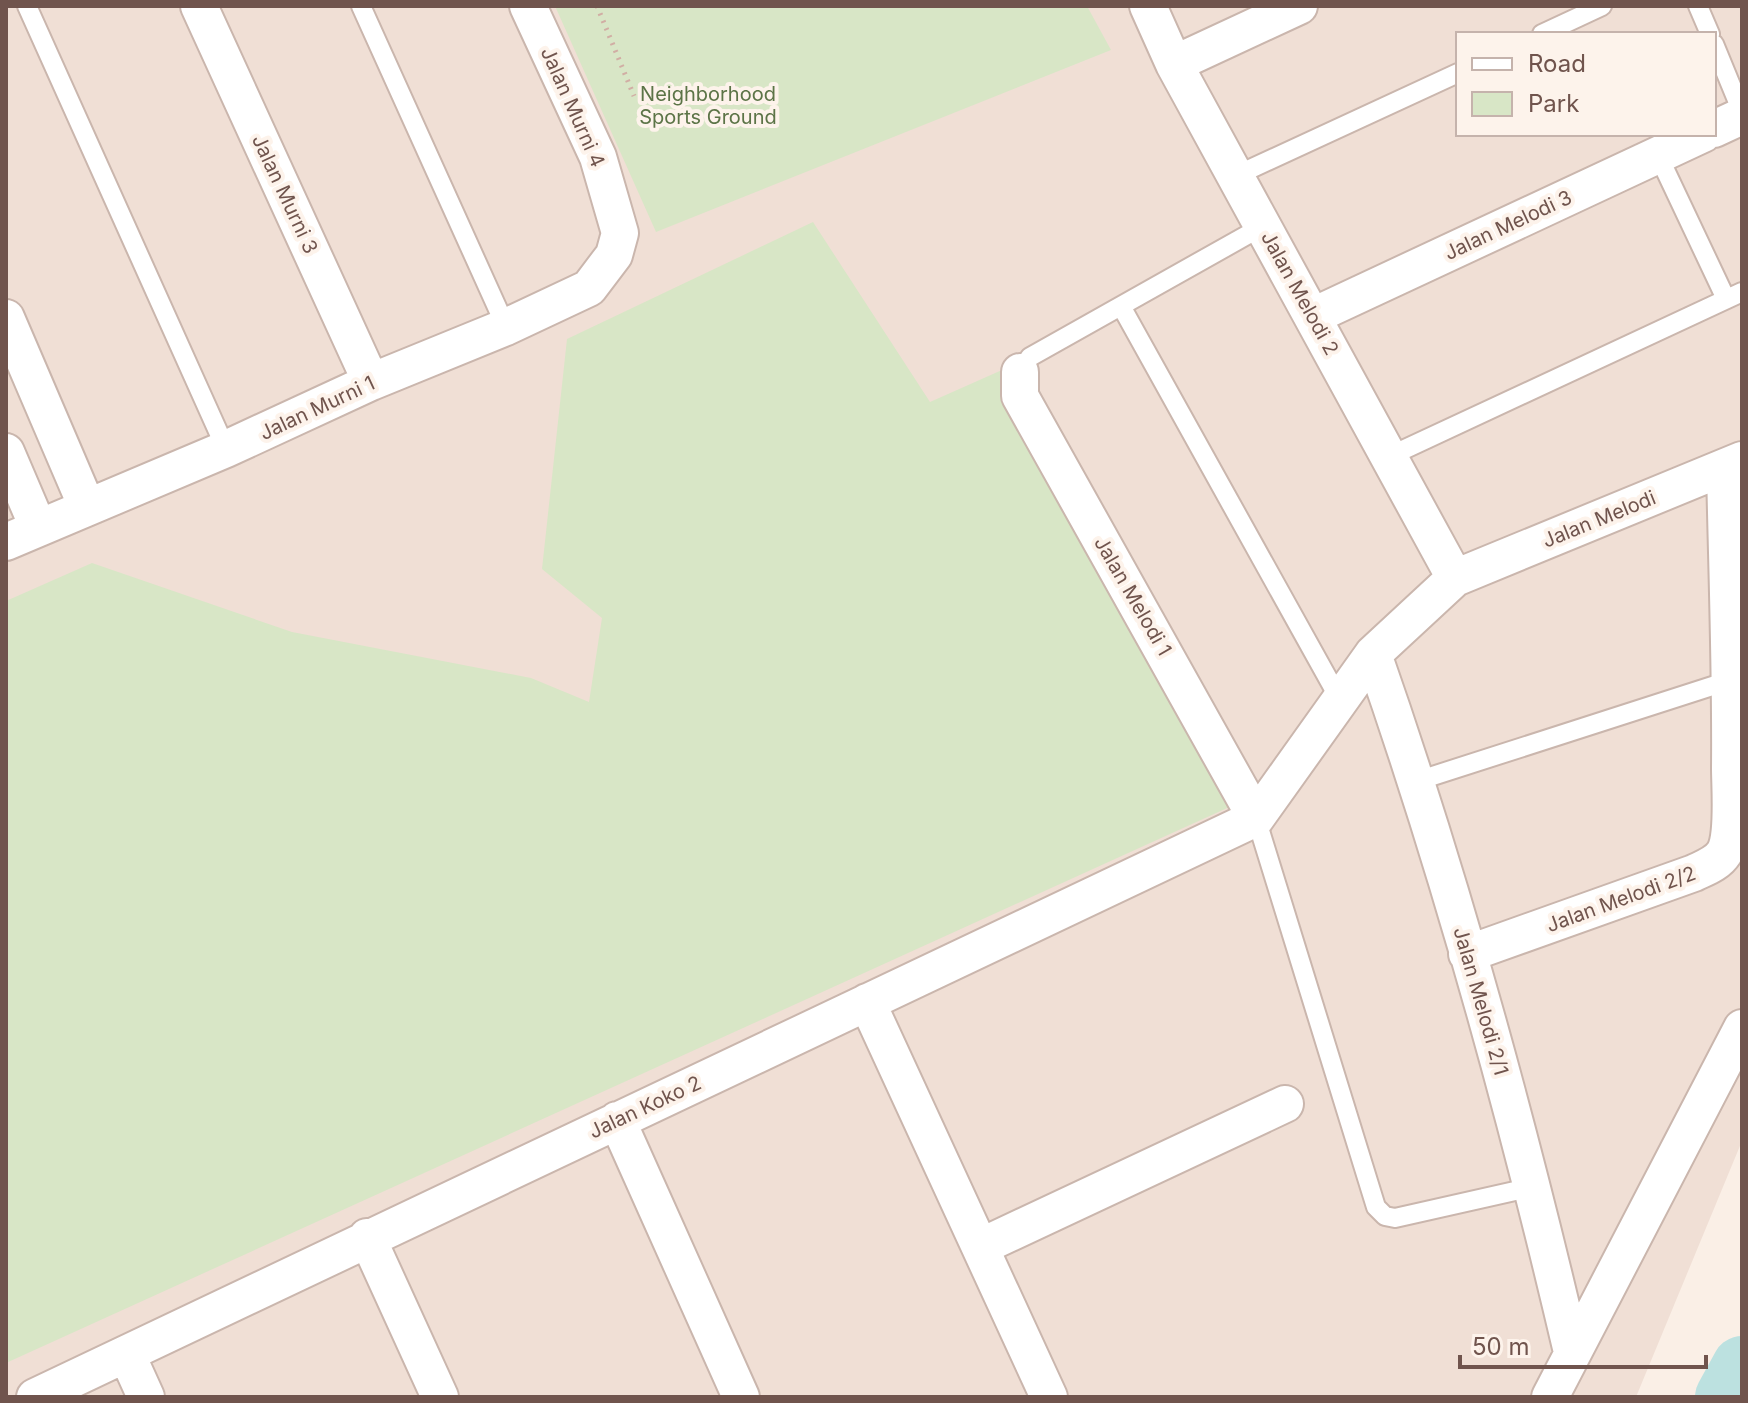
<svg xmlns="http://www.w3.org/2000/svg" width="1748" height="1403" font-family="Inter,sans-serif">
  <rect width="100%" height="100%" fill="#faefe6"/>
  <!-- residential -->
  <path fill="#f0dfd5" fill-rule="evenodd" d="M6,6H1742V1141L1636,1397H6ZM1458,34H1714V134H1458Z"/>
  <!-- green -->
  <path fill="#d8e6c6" d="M555,6H1087L1111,50L656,232Z
    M813,222L930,402L1002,370L1236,804L6,1363V601L92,563L292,632L531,678L589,702L602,618L542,569L567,339Z"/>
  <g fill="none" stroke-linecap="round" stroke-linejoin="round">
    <!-- river -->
    <path stroke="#bce1e0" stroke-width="60" d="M1725,1397L1742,1366"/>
    <defs>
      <path id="service" d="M27,6L226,449
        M361,6L506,327
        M1698,6L1710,34
        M1542,34L1602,6
        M1714,44L1742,112
        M1658,155L1726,299
        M1235,176L1458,73
        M1121,306L1340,700
        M1020,372L1030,357L1263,226
        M1390,456L1742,292
        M1417,781L1731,680
        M1256,818L1376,1207L1385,1216L1395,1218L1533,1187"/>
      <path id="minor" d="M199,6L371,382
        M1148,6L1174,64L1455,578
        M1174,64L1299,6
        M1714,129L1742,116
        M1313,316L1703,134
        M6,318L87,507
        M1020,372V396L1256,818
        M6,452L38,527
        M6,542L226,449L371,382L506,327L589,288L614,255L620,233L598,157L528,6
        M1373,654C1453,883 1517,1117 1572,1352
        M1467,954L1694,873C1704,868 1717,864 1724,853C1734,836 1730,789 1730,768C1731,668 1727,568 1725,468
        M867,1002L1049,1397
        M617,1120L741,1397
        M367,1237L440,1397
        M980,1247L1285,1104
        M127,1355L146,1397
        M35,1397L1256,818L1373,654L1455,578L1742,460
        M1550,1397L1742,1028"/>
    </defs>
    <!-- service casing -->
    <use href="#service" stroke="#cab6ad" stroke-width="22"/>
    <!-- minor casing -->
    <use href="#minor" stroke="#cab6ad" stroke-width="40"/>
    <!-- path -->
    <path stroke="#d1aea4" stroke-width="5" stroke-dasharray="2 6" stroke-linecap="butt" d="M597,6L634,96"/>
    <!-- service -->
    <use href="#service" stroke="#fff" stroke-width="18"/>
    <!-- minor -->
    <use href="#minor" stroke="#fff" stroke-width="36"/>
  </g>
  <g text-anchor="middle" stroke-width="8" stroke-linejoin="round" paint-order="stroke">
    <!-- park labels -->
    <g font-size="20" fill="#5c7447" stroke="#fdf3eb">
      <text x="708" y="101">Neighborhood<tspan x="708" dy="23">Sports Ground</tspan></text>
    </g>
    <!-- street labels -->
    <g font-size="20" fill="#70544d" stroke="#fdf3eb">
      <text transform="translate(573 107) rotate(66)" y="7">Jalan Murni 4</text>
      <text transform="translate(285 194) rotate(65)" y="7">Jalan Murni 3</text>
      <text transform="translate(1508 225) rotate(-25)" y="7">Jalan Melodi 3</text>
      <text transform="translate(1300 293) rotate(61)" y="7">Jalan Melodi 2</text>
      <text transform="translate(317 408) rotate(-25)" y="7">Jalan Murni 1</text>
      <text transform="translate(1599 519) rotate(-22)" y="7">Jalan Melodi</text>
      <text transform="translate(1133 596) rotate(60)" y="7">Jalan Melodi 1</text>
      <text transform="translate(1621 899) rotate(-20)" y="7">Jalan Melodi 2/2</text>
      <text transform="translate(1481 1001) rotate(74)" y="7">Jalan Melodi 2/1</text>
      <text transform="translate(645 1107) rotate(-25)" y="7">Jalan Koko 2</text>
    </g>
  </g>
  <!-- border -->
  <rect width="1748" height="1403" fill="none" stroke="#70544d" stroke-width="16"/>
  <!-- legend -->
  <rect x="1456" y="32" width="260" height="104" fill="#fdf3eb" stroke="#c5b3ac" stroke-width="2"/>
  <rect x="1472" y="58" width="40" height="12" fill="#ffffff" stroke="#c5b3ac" stroke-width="2"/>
  <text x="1528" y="72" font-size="24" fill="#70544d">Road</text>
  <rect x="1472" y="92" width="40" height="24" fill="#d8e6c6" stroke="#c5b3ac" stroke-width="2"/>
  <text x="1528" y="112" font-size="24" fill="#70544d">Park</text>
  <!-- scale -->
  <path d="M1460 1355v12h246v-12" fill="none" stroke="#70544d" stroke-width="4"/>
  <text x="1472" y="1355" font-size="24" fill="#70544d" stroke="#fdf3eb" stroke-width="6" paint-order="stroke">50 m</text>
</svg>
